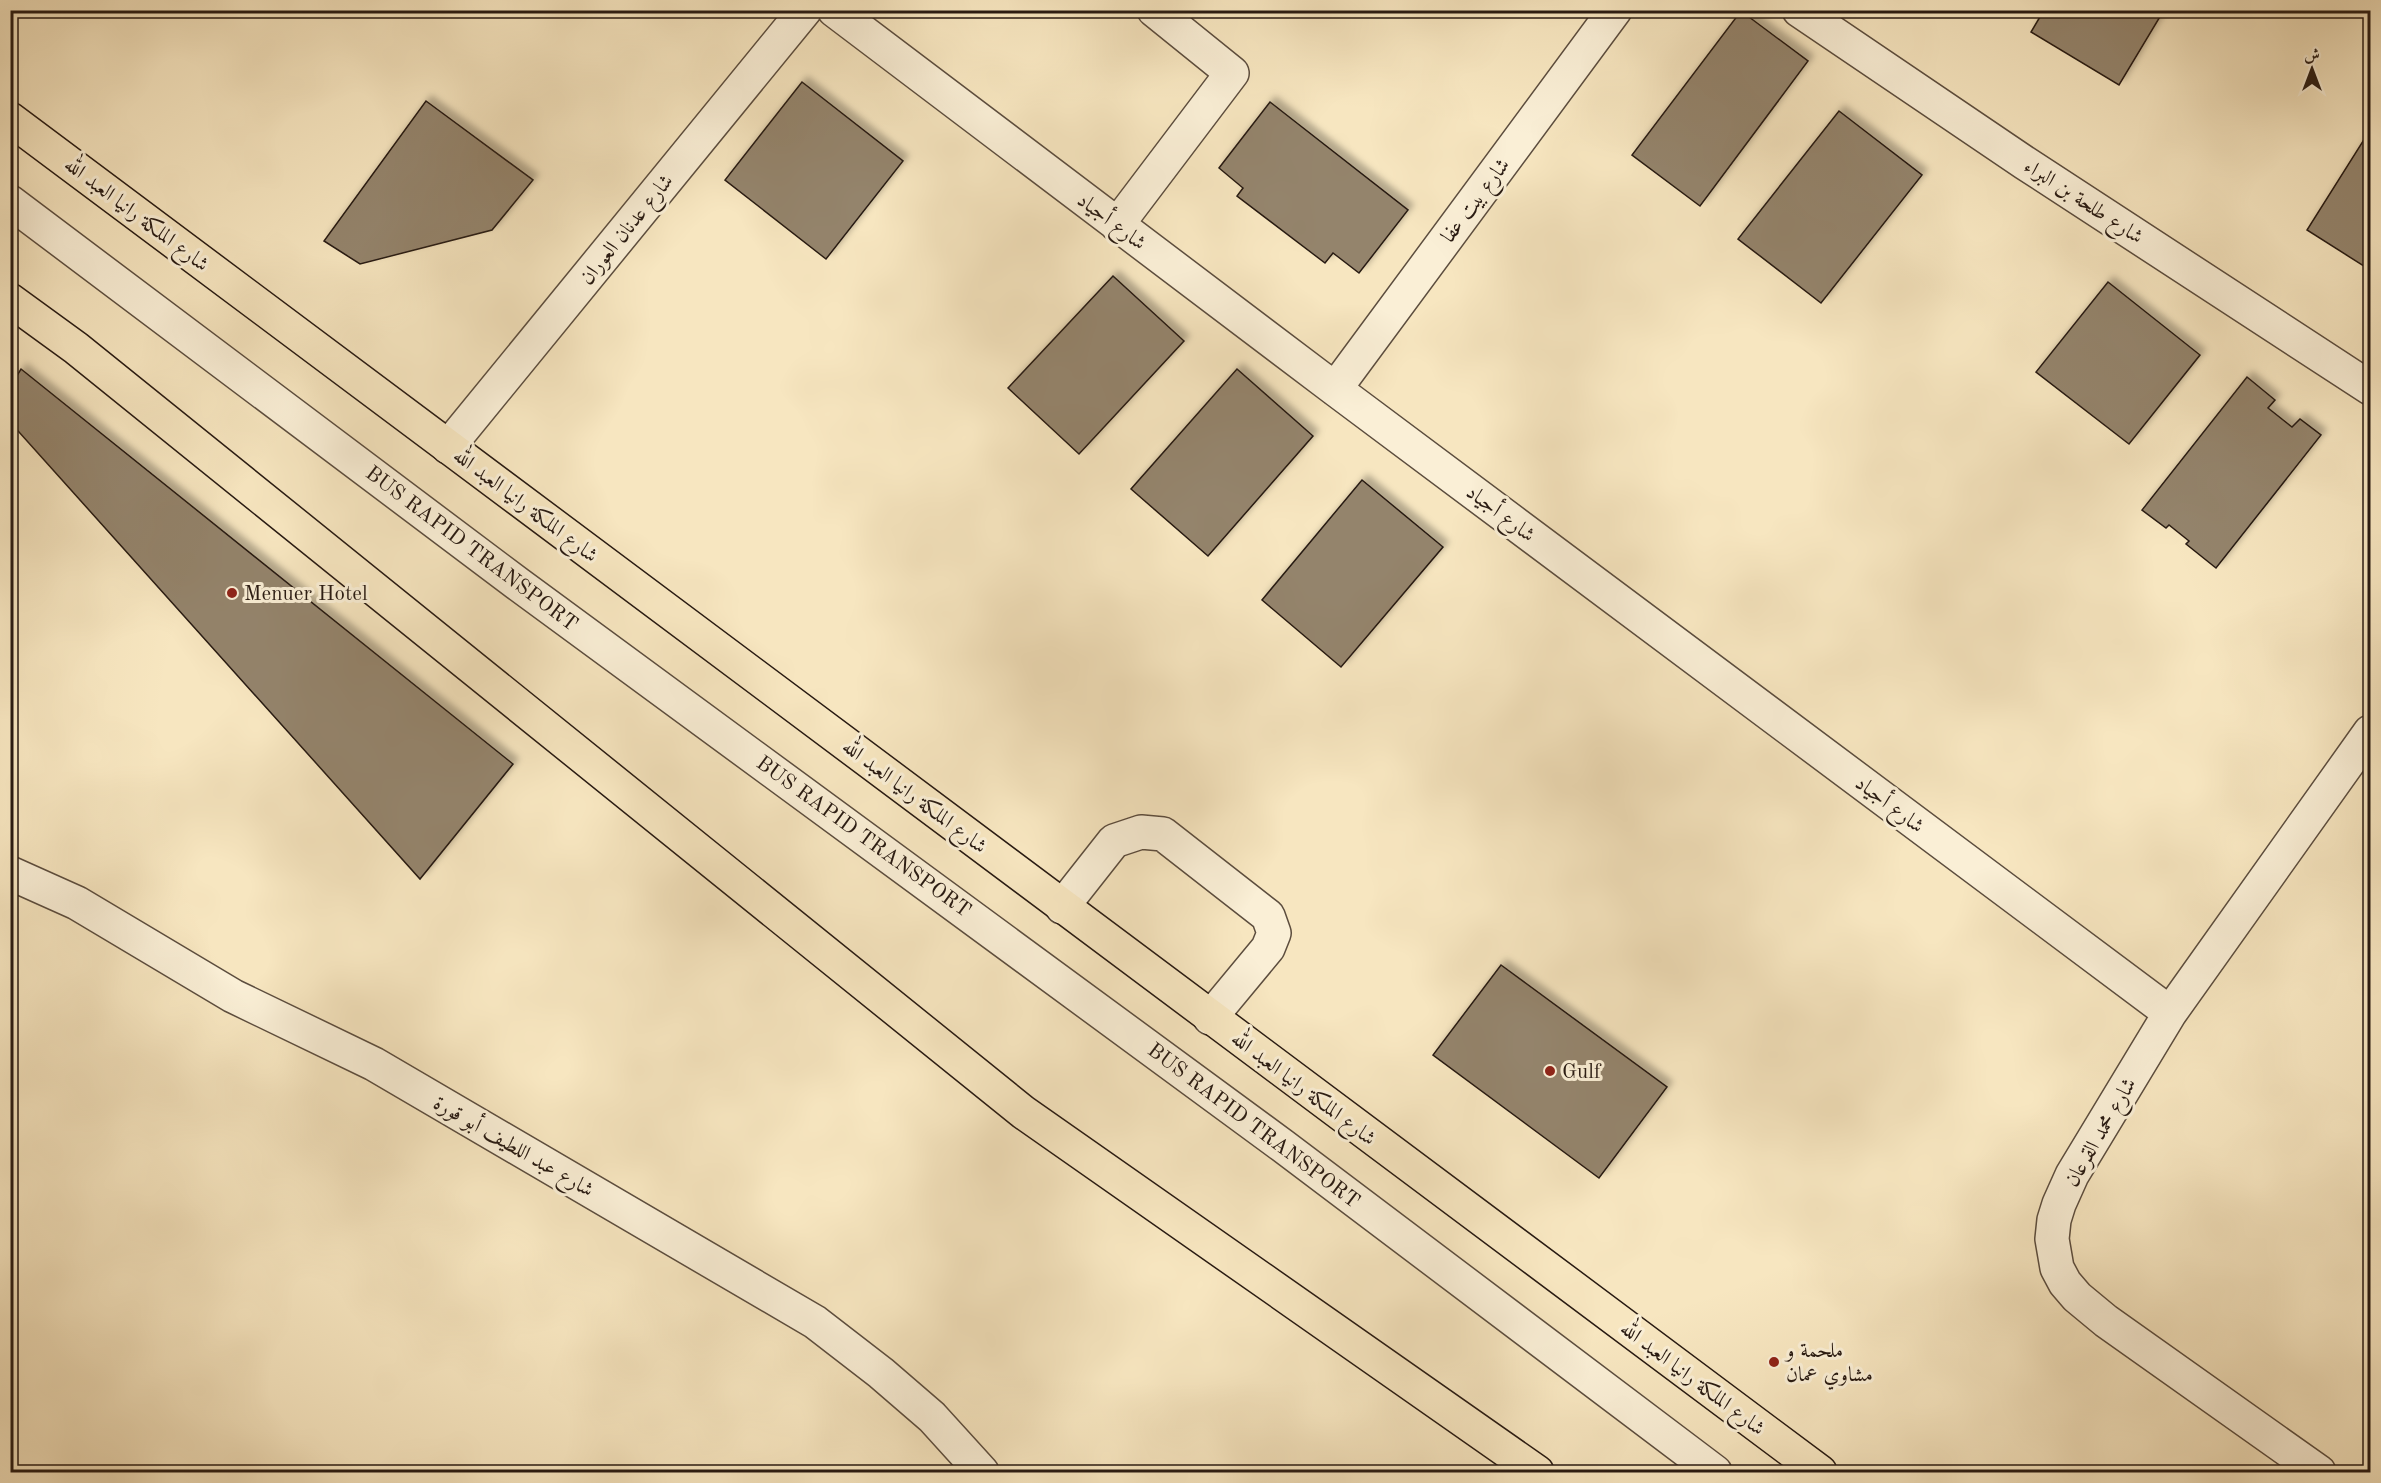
<svg xmlns="http://www.w3.org/2000/svg" width="2381" height="1483" font-family="'Old Standard TT',Amiri,serif">
  <defs>
    <filter id="shadow"><feDropShadow dx="5.5" dy="-5.5" stdDeviation="3" flood-color="#0004"/></filter>
  </defs>
  <rect width="100%" height="100%" fill="#f7e6c0"/>
  <filter id="stains"><feTurbulence type="fractalNoise" baseFrequency=".00333" numOctaves="4"/><feColorMatrix values="0 0 0 0 .2 0 0 0 0 .09 0 0 0 0 .02 0 0 0 .5 -.17"/></filter>
  <radialGradient id="worn" r=".72"><stop offset=".6" stop-color="#630" stop-opacity="0"/><stop offset="1" stop-color="#630" stop-opacity=".3"/></radialGradient>
  <!-- building -->
  <path fill="#94846c" stroke="#281a12" stroke-width="1.5" filter="url(#shadow)" d="M2044,10H2164L2119,85L2031,32Z
    M1741,11L1808,61L1700,206L1632,155Z
    M802,82L903,161L826,259L725,180Z
    M426,101L533,180L492,230L360,264L324,241Z
    M1270,102L1408,210L1359,273L1333,253L1325,263L1237,196L1243,188L1219,168Z
    M1839,111L1922,175L1821,303L1738,239Z
    M2370,130V270L2307,230Z
    M1113,276L1184,341L1079,454L1008,388Z
    M2108,282L2200,355L2129,444L2036,372Z
    M21,369L513,764L420,879L10,422V387Z
    M1237,369L1313,436L1208,556L1131,489Z
    M2247,377L2275,400L2268,408L2292,427L2300,419L2321,435L2216,568L2186,544L2189,541L2169,525L2166,528L2142,510Z
    M1362,480L1443,547L1341,667L1262,600Z
    M1501,965L1667,1087L1599,1178L1433,1055Z"/>
  <g fill="none" stroke-linecap="round" stroke-linejoin="round">
    <defs>
      <path id="minor" d="M834,10L1335,389L2170,1013
        M1799,10L2025,163L2370,388
        M10,202L518,584L1283,1146L1715,1472
        M1117,225L1232,73L1154,10
        M1335,389L1615,10
        M448,447L805,10
        M10,873L77,903L233,996L374,1064L815,1322L881,1373L932,1417L982,1472
        M1062,907L1114,841L1141,832L1163,834L1268,916L1274,933L1268,948L1210,1018
        M2319,1472L2106,1321L2077,1297L2065,1283L2057,1268L2052,1239L2054,1220L2059,1204L2072,1175L2170,1013L2370,732"/>
      <path id="major" d="M10,119L1820,1472
        M10,300L76,348L1023,1112L1537,1472"/>
    </defs>
    <!-- minor casing -->
    <use href="#minor" stroke="#5c4d3e" stroke-width="36"/>
    <!-- major casing -->
    <use href="#major" stroke="#281a12" stroke-width="36"/>
    <!-- minor -->
    <use href="#minor" stroke="#faefd6" stroke-width="33"/>
    <!-- major -->
    <use href="#major" stroke="#f7e6c0" stroke-width="33"/>
  </g>
  <!-- markers -->
  <g fill="#8f2418" stroke="#faefd6" stroke-width="2">
    <circle cx="232" cy="593" r="6"/>
    <circle cx="1550" cy="1071" r="6"/>
    <circle cx="1774" cy="1362" r="6"/>
  </g>
  <g text-anchor="middle" stroke-width="6" stroke-linejoin="round" paint-order="stroke">
    <!-- street labels -->
    <g font-size="21" fill="#281a12" stroke="#faefd6">
      <text transform="translate(1475 200) rotate(-53)" y="7">شارع بيت عفا</text>
      <text transform="translate(2084 201) rotate(33)" y="7">شارع طلحة بن البراء</text>
      <text transform="translate(137 214) rotate(37)" y="7">شارع الملكة رانيا العبد الله</text>
      <text transform="translate(1112 221) rotate(37)" y="7">شارع أجياد</text>
      <text transform="translate(626 229) rotate(-51)" y="7">شارع عدنان العوران</text>
      <text transform="translate(526 505) rotate(37)" y="7">شارع الملكة رانيا العبد الله</text>
      <text transform="translate(1501 513) rotate(37)" y="7">شارع أجياد</text>
      <text transform="translate(472 548) rotate(37)" y="7">BUS RAPID TRANSPORT</text>
      <text transform="translate(915 796) rotate(37)" y="7">شارع الملكة رانيا العبد الله</text>
      <text transform="translate(1890 804) rotate(37)" y="7">شارع أجياد</text>
      <text transform="translate(864 836) rotate(36)" y="7">BUS RAPID TRANSPORT</text>
      <text transform="translate(1304 1088) rotate(37)" y="7">شارع الملكة رانيا العبد الله</text>
      <text transform="translate(1254 1125) rotate(37)" y="7">BUS RAPID TRANSPORT</text>
      <text transform="translate(2100 1132) rotate(-60)" y="7">شارع محمد القرعان</text>
      <text transform="translate(514 1146) rotate(30)" y="7">شارع عبد اللطيف أبو قورة</text>
      <text transform="translate(1693 1378) rotate(37)" y="7">شارع الملكة رانيا العبد الله</text>
    </g>
    <!-- poi labels -->
    <g font-size="21" fill="#281a12" stroke="#faefd6" text-anchor="start">
      <text x="244" y="600">Menuer Hotel</text>
      <text x="1562" y="1078">Gulf</text>
      <text x="1786" y="1357">ملحمة و<tspan x="1786" dy="24">مشاوي عمان</tspan></text>
    </g>
  </g>
  <!-- margin -->
  <rect width="2381" height="1483" fill="none" stroke="#f7e6c0" stroke-width="36"/>
  <rect x="12" y="12" width="2357" height="1459" fill="none" stroke="#281a12" stroke-width="3"/>
  <rect x="18" y="18" width="2345" height="1447" fill="none" stroke="#281a12" stroke-width="1.5"/>
  <!-- north arrow -->
  <g transform="translate(2312 69)" stroke="#faefd6" stroke-width="4.5" paint-order="stroke">
  <path d="M0-4.5L10 22L0 15L-10 22Z" fill="#281a12"/>
  <text y="-9" font-size="16" font-weight="bold" text-anchor="middle" fill="#281a12">ش</text>
  </g>
  <rect width="100%" height="100%" filter="url(#stains)"/>
  <rect width="100%" height="100%" fill="url(#worn)"/>
</svg>
